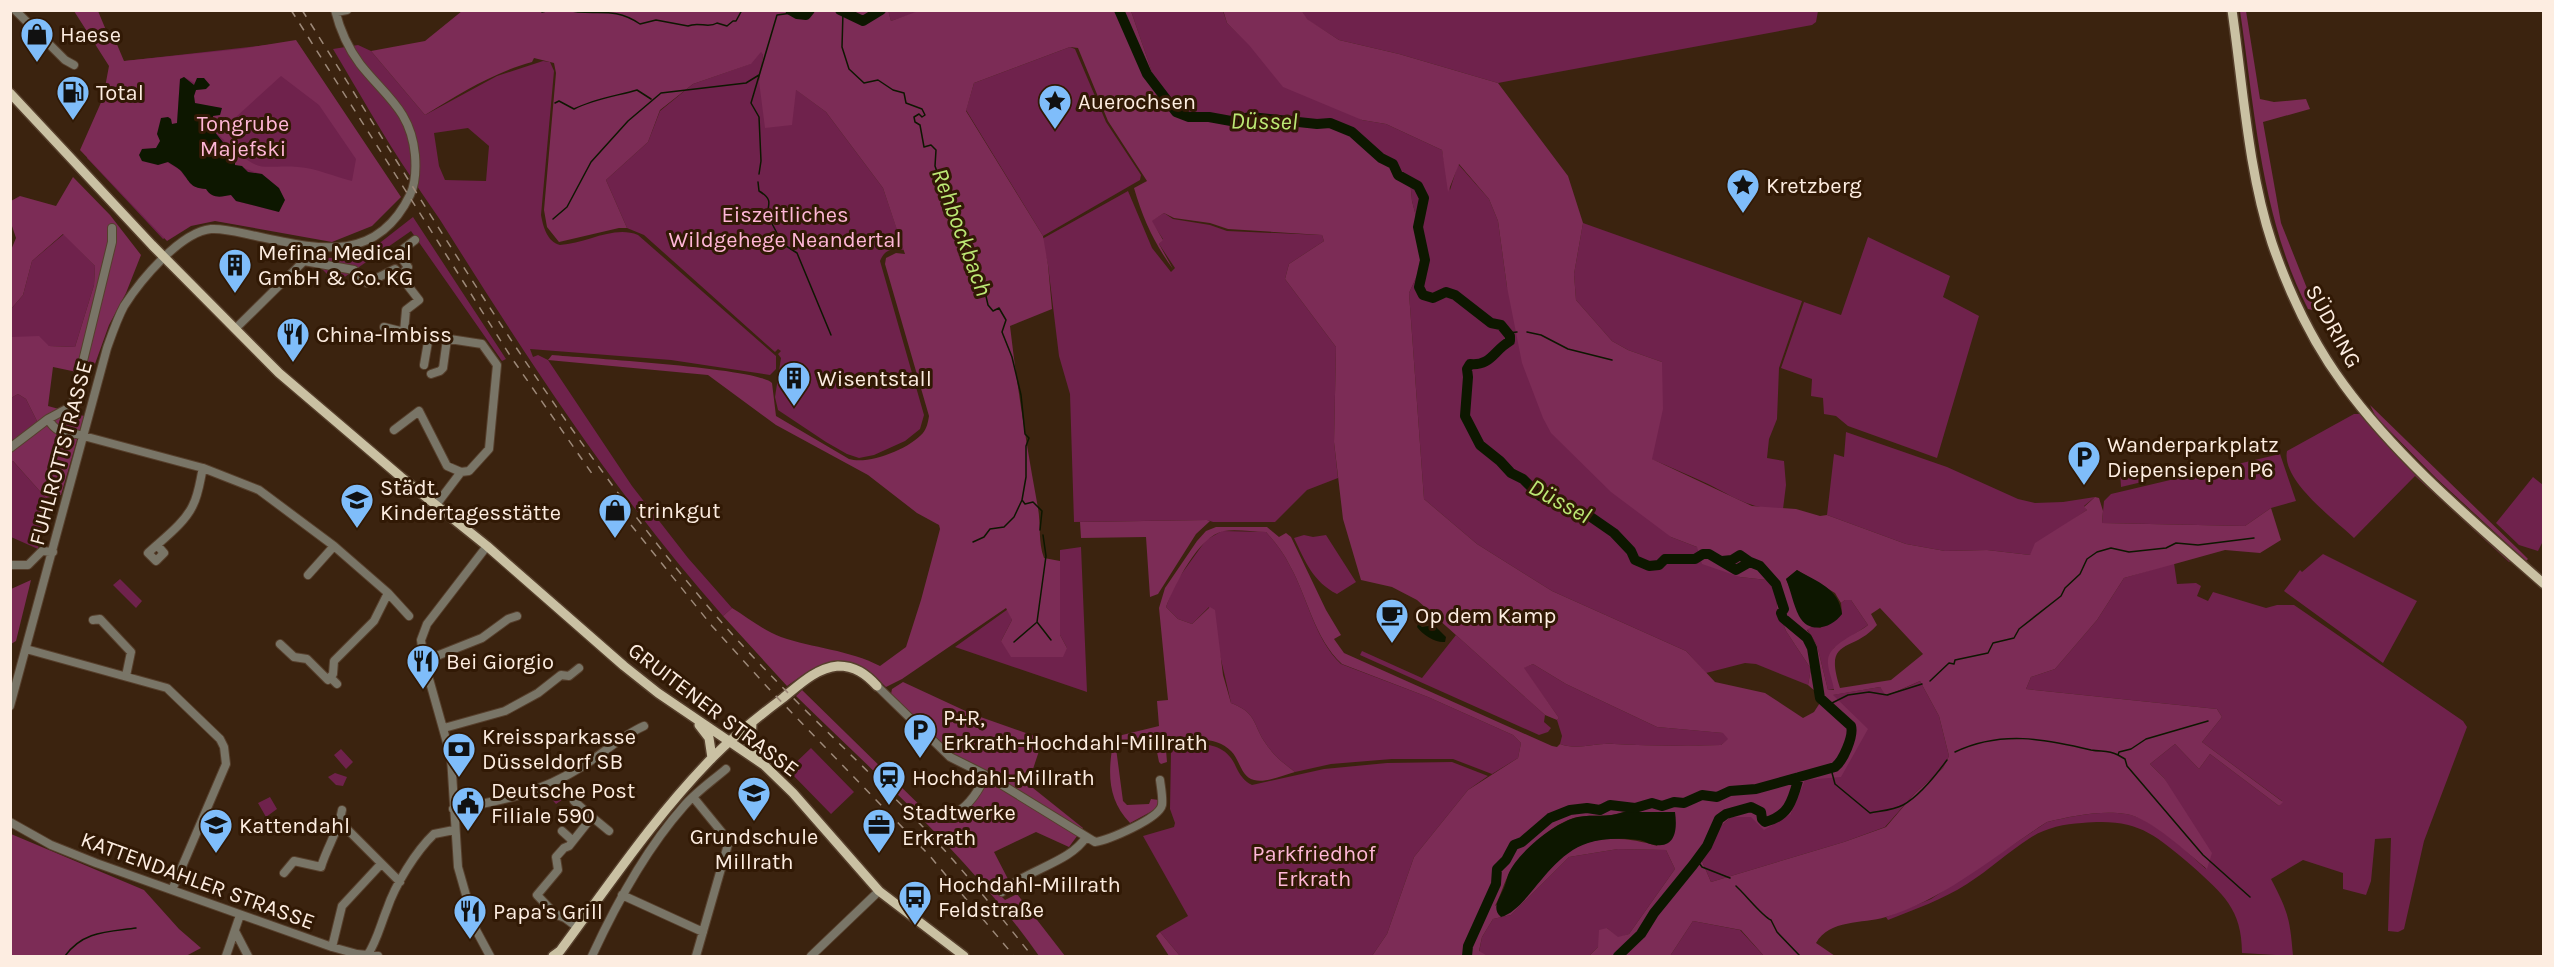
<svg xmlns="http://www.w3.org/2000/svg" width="2554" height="967" font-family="Karla,sans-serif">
  <rect width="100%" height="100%" fill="#3b230f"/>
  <!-- green -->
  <path fill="#6f224c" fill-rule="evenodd" d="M888,11H921L891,21Z
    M1131,11H1223L1227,23L1249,44L1362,120L1386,124L1442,150L1450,190L1458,164L1489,199L1498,221L1507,287L1671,537L1697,547L1740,577L1767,580L1776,591L1777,608L1786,631L1811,669L1808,685L1756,664L1745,663L1706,673L1686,651L1552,591L1477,544L1424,499L1409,293L1426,256L1412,201L1410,180L1272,118L1189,121L1153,75Z
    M1302,11H1818L1816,22L1812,25L1498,83L1399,54L1339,40L1306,19Z
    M294,42L389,199L324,239L212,220L192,224L163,239L87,158L125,61Z
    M358,45L371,51L425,115L497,76L543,61L550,62L554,71L541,215C543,226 547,242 560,245C586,244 613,225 638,235L776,356V369L770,375L671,360L530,349L533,357L538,355L548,360L632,486L688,558L732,608L723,616C617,496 534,369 449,234C437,214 423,196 411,177C383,136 359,92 333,49ZM468,128L489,146L486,181L445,180L439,166L434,133Z
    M1070,47L1075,49L1106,122L1141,175L1140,180L1043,236L966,110L974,83Z
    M761,51L763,55L759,81L795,89L826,112L883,188L904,250C892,248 885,249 880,261L924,415L920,429L905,441L874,455L859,458L847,454L826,442L778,410L775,397L781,358L778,354L781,351L778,349L775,352L644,235L627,228L606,180L648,142L660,111L693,84L750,64Z
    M1128,191L1152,248L1171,272L1175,268L1159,244L1163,239L1151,221L1164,213L1173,219L1210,225L1227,231L1322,235L1324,241L1289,264L1285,279L1336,347L1334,442L1338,478L1307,490L1275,522H1213L1207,520L1074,522L1070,394L1059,356L1048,265L1042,239Z
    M413,217L506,359L502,361L411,231L336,283L312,259L346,257L381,242Z
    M1583,223L1802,301L1779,368L1777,419L1769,439L1767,458L1784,461L1786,485L1783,509C1749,509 1736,498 1708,484C1689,475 1670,467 1651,459L1662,362L1628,350L1612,341L1576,300L1574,274Z
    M64,234L95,266L94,285L75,347L49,346L11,337V309L23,295L32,261Z
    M1868,237L1950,276L1943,297L1979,316L1937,458L1848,426L1836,416L1824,414L1823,398L1811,396L1812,379L1781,368L1804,302L1841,315Z
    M18,394L26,399L37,421L25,436L11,440V398Z
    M2354,414H2361L2417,473L2511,561L2509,562L2415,476L2354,538C2334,519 2281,480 2287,451Z
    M1846,432L1947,467L2018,499L2035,503L2063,502L2095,497L2084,506L2087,510L2053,533L2030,555L1987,550L1945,551L1906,544L1827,515L1834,454L1844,457Z
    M2280,454L2296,501L2271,508L2245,526L2102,523L2104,501L2111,494Z
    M12,460L46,498L38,549L11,537L10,461Z
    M2139,466L2142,482L2121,487L2120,470Z
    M2533,477L2543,485V541L2538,551L2519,545L2496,523Z
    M1222,531L1266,532C1275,542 1284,553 1290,566C1308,598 1314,638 1341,664L1428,697L1513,735L1521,743L1518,758L1492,774L1453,759H1392L1331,764L1295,772C1283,763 1272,754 1264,741C1252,721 1256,713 1231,703L1209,607L1192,624L1178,619L1166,607L1175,583L1206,540Z
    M1304,535L1313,537L1326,535L1356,582L1337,594C1313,582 1305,561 1294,538Z
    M1081,547L1087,692L955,647L1008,609L1012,620L1001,641L1067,648L1060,635V550Z
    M2323,554L2417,601L2383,663L2284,591L2300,570L2302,572Z
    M2174,563L2177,584L2196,583L2201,586L2197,596L2208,601L2213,592L2266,608L2277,605H2294L2463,721L2467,727L2424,841L2404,929L2398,932L2388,931L2391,838L2375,839L2371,881L2366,895L2343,889V873L2303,860L2271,879C2288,912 2290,918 2293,956L2242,953C2242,909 2223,894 2192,866C2152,832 2136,818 2082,823C2064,824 2045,828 2030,838C2008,852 1989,870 1967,884C1942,900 1915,909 1888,920L1886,917L1931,899L2047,822C2072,816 2101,810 2126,814C2153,818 2186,851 2206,869L2164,778L2150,764L2175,744L2199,769L2210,754L2279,806L2282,801L2202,742L2222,717L2217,709L2026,689L2031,677L2055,669L2097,620L2124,578Z
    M120,579L142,601L136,608L113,585Z
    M1845,600H1851L1868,625L1834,648L1828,662L1835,689L1828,690L1817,645L1807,629L1813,626L1820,628L1842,614L1841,603Z
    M1456,635L1545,715L1544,722L1551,728L1548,732L1539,735L1360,655L1362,651L1422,678Z
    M1533,664L1566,684L1657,727L1724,733L1729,739L1721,745C1685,746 1650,746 1614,744C1595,742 1578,751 1560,744L1562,736L1557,720L1559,718L1523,668Z
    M1920,681L1939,716L1949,756L1943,768L1915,793L1885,827L1844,842L1711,882L1702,861L1718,829L1731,817L1791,814L1832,695L1880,687L1887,696Z
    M1186,744C1207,743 1227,745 1236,767C1240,775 1244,781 1252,785L1324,769L1387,763L1452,762L1488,776L1468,790L1414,857L1387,934L1372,956H1180L1160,932L1188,916L1143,836L1174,827L1175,823L1170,809L1171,752L1175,748Z
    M811,748L854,792L831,814L788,770Z
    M341,749L353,762L346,769L334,755Z
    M335,773L347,777L343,786L336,785L328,777Z
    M557,789L566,797L556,804L546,793Z
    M270,797L277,809L266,817L258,803Z
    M1618,849L1666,850L1675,869L1629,934L1618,938L1607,928L1598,947L1589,956H1488L1479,952L1482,937L1493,919L1511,915L1569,857Z
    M1693,921L1740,930L1764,956H1670Z"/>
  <!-- forest -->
  <path fill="#7c2c56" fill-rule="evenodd" d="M888,10L891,21L921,10L1131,11L1153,75L1189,121L1272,118L1352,130L1410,180L1412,201L1426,256L1409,293L1424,499L1477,544L1552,591L1686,651L1715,682L1765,693L1803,718L1814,712L1823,698L1808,685L1811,669L1786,631L1777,608L1776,591L1767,580L1740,577L1702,564L1697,547L1671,537L1611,492L1551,433L1543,418L1522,363L1507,287L1498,221L1489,199L1459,164L1448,192L1442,150L1386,124L1362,120L1283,87L1249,45L1227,23L1223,10L1302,11L1307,19L1339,40L1399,54L1498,83L1568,176L1583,223L1574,274L1576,300L1612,341L1628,350L1662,362L1663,409L1652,459L1752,506L1796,509L1820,516L1827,515L1906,544L1945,551L1987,550L2030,555L2035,543L2087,510L2084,507L2095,497L2099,498L2103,511L2102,523L2245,526L2271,508L2281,540L2260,553L2225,550L2124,578L2097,620L2055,669L2031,677L2026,689L2217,709L2222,717L2202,742L2283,802L2279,806L2210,754L2199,769L2175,744L2150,764L2164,778L2212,853L2207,869C2187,853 2151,818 2126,814C2101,810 2071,816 2047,822C1997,854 1944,900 1886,917C1862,924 1830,919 1816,943L1835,956H1764L1741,930L1693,921L1670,956H1589L1598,947L1599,930L1607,928L1618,937L1629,934L1675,869L1666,850L1618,849L1569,857L1511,915L1493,919L1482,937L1479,951L1488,956H1372L1387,934L1414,857L1468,790L1518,758L1521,743L1513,735L1428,697L1342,664C1314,638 1308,598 1290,566C1284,553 1275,542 1266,532C1252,532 1237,529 1224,531C1198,536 1175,585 1166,607L1178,619L1192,624L1210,607L1215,610L1223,675L1231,703C1256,713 1252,721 1264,741C1272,754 1283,763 1295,772C1283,775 1266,783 1254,780C1241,777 1240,760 1231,751C1215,735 1183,737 1166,750L1167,762L1161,764L1159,762L1155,742L1119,744L1116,748L1123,801L1127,805L1149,804L1151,799L1159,800L1156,809L1130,823C1106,798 1108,770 1114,737L1159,726L1157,701L1168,700L1159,608L1165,588L1197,541L1206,531L1216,527H1267L1279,537L1286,533L1291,537L1326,610L1341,635L1334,639L1344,653L1552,746L1557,747L1560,744C1578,751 1595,742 1614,744C1651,746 1684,746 1721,745L1728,739L1723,733L1657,727L1566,684L1533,664L1524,668L1559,718L1557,720L1545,715L1417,600L1392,587L1361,580L1343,519L1334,442L1336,347L1285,279L1289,264L1324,241L1322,235L1228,229L1210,223L1174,218L1164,213L1152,221L1163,240L1159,244L1173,269C1154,243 1143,219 1134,188L1147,181L1108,121L1078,48L1070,47L974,83L966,111L1043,236L1048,265L1052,309L1010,326C1017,387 1027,448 1038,508C1041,525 1038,542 1044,558L1060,561V635L1067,648L1063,657H1011L1001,641L1012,620L1006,608L902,679L886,687C848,649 828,656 787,686L723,616L732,608C747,617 764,631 781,637C813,648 849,650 880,666L906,647L921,600L940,529L939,525L917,513L868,475L776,425L708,375L548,360L552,355C583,358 759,368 772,383L776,416L849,459C869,465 909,449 923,433C927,428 928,422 929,416L885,264L886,258L896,253L905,254L883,188L826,112L796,90L792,125L765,128L759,81L763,55L761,52L751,64L693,84L660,110L648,142L606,180L627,228H619L559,242L547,227L544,210L556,73L554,63L534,58L532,62C492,73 460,94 425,115L371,51L425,41L462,11ZM1797,570L1835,593L1841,603L1845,600H1851L1868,625C1857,634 1829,644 1828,660C1827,669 1833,681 1834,690H1828L1817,645L1807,630L1813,626L1805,623L1786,579ZM1880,608L1923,654L1891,680L1840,688C1823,636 1852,654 1877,625L1871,614ZM1920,681L1939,716L1949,756L1943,768L1915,793L1886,827L1844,842L1711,882L1702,861L1718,829L1731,817H1751L1764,830L1791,814L1805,780L1841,777L1868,729L1833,695L1880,687L1886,696ZM1624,812H1675L1657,846C1632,838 1599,834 1575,848C1563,854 1556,864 1546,872C1530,884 1512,894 1495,906C1501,895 1504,882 1510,872C1523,851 1553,822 1578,817C1594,814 1605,818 1624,812Z
    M74,11H98L108,35H113L124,61L241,49L296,40L401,197L372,226L332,242L215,221L191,226L167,241L80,150L103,98L109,66ZM281,76L319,105L356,159L352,181C335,177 316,168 298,167C267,164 260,175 235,149L236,117ZM184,77L206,89L196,90L194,96L195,104L221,108L213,115L214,131L224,140L234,165C244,167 252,172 262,174L279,212L236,201L231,195L206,189L185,177L180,170L167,162L158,165L142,149L157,148L172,124L177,123L180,79Z
    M2240,11H2246L2260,99L2274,102L2306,99L2310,109L2263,122L2281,223L2314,306L2331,314L2308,309C2261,217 2255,111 2240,11Z
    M73,177L110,215L141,255L126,293L109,325L91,375L53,367L48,406L84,416L61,495L46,498L13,461H11V440L25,436L37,421L26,399L18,394L11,398V337L39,336L49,346L75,347L94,285L95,266L63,234L32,261L23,295L11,309V250L16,238L11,223V201L20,196L56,206Z
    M2370,405L2520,551L2528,559L2526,561L2436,478L2376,417Z
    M1207,520L1210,521L1196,534L1158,594L1150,597L1146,537L1081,538L1080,522Z
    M31,580L16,641L11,644V589Z
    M903,682L972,714L1043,739L1028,784L1083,828L1069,847L1036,832L994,852L1009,881L997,892L1005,900L1017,894L1065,956H1039C971,859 880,778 796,696L802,690L938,823H953L983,789L989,773L953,756L891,694L892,689Z
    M11,834L144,890L179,929L201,948L186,956H11Z
    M1160,932L1180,956H1169L1156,936Z"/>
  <!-- water -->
  <path fill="#0d1700" d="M184,77L194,85L197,78H204L210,85L206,89L196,90L194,96L195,103L222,108L220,115L213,116L214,131L235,157V165L242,166L248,172L262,174L279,188L285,200L279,212L236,201L231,195C221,197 212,199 206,189C188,188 190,180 180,170C177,167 172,165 168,162L158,165L142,161L139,155L142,149L156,148L160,141L157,134L161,118L168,117L171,119L172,124L177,123L180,79Z
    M1797,570C1817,582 1839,588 1842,614C1832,628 1809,635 1799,616C1793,604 1791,591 1786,579Z
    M1418,624L1422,627L1434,625L1446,637L1445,642C1435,643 1423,635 1417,627Z
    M1624,812H1675C1677,826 1677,848 1656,845C1650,845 1645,841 1639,840C1622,838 1603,838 1588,843C1547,856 1529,909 1501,917C1492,909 1498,901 1502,892C1505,887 1506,881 1508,875C1517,853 1555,822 1578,817C1594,814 1607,818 1624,812Z"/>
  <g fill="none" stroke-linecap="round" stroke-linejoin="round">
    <!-- stream -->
    <path stroke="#0d1700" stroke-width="1.5" d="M566,10C595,17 612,5 640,24L656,20L688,26C699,21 708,29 717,23L727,26L733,21H736L742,10
      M542,12L551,10
      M843,12L842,47L849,69L864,83L878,80L893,90L904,93L906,103L922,109L925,115L922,117L919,114L914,117L915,122L920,125L924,147L931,145L936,150L935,166L948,203L959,221L966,244L983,283L988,305L993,311L999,308L1006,320L1002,332L1012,357L1021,395L1025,434L1029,438L1026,446V477L1022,500L1025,504L1033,502L1042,511L1040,530
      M555,103L559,101L574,109C594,99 616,96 637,90L651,99
      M759,174L761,161L759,117L751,103L777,15L792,13
      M758,182L759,191C771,198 770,202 767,214L780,239
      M553,219L567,207L591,162L628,121L661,93L746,83L759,75
      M783,244L797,253L831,335
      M1527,332L1541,335L1568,349L1612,360
      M1508,333L1517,332
      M1043,535L1046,556L1037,622L1051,640
      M973,542L984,537L990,529L1004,527L1014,517L1022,500
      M1014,642L1036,623
      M1930,681L1949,663L1954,664L1955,660L1988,653L1993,643L2014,638L2019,629L2061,596L2065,588L2080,574L2087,559L2097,552L2111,548L2129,552L2166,548L2176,543L2198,545L2254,538
      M1828,705L1848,695L1869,692L1887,695L1922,684
      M1955,752C2001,730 2045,739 2091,750C2102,752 2108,750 2118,755L2119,752L2131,749L2146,739L2208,721
      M2118,755L2125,759L2127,766L2203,855L2250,897
      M1831,769L1835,784L1870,813C1880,811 1894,810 1903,805C1920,796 1936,775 1947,760
      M1697,860L1702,867L1730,878
      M1736,886C1745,894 1763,917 1771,920L1777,932L1800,956
      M65,956C83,931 107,932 136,928"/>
    <!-- river -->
    <path stroke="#0d1700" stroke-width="10" d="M790,10L797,14L806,15L810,10
      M840,10L863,21L881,10
      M1119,10L1147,74L1176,112L1189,117H1209L1231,121L1251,117L1317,124L1330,123L1352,132L1381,158L1393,164L1398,175L1418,186L1424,198L1418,227L1425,260L1419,287L1423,295L1433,298L1446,292L1455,295L1491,323L1501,325L1510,336V341C1493,351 1491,366 1470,364L1467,369L1468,377L1465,416L1480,445L1500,461L1511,473L1523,479L1540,496L1570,510L1588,515L1614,533L1631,551L1635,560L1649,566L1659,565L1665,559H1695L1703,554H1709L1736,570L1750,562L1760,566L1776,584L1784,609L1781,613L1783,618L1807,638L1812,648L1820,698L1851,726C1854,736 1843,761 1835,767L1756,789L1730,791L1717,797L1702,795L1684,803L1674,802L1662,806L1652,803L1635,808L1610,805L1600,810L1587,808L1570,810L1550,818L1522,842L1514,845L1506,860L1497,869L1496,884L1468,946L1467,956
      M1722,561L1732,560L1740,555L1750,562
      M1618,956L1641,934L1654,913L1693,865L1707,846L1719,819L1726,814L1751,807L1761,812L1762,819L1765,822C1790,816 1793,798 1799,777"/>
    <defs>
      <path id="minor" d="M15,10L65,60L74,65
        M336,12L347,10
        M401,276L408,267L398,253L415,240
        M384,327L404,332
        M235,329L304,261L354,270L367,283L395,269L419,300L406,310L404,332L482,344L497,365L489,449L469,471L461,472L436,505
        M424,365L429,336
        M431,374L440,371L443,368L447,339
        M48,419C55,431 62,433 76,434L203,468L259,490L334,546L388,593L409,616
        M394,430L419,411L447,466L461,472
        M10,448L48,419L72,406L112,242V228
        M157,545L164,553L156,561L148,553C163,539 185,523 193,505C199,493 200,480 203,468
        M487,546L427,624L421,640L424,661L451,757L458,867L476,930L490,956
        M10,565H28L42,551L53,552
        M308,575L334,546
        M93,620L100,619L131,652L126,676
        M280,644L294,657L307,659L328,680L333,674L334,661L374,621L388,593
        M26,649L167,688L220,739L224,747L226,764L172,890
        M424,661L482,638L508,619L517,616
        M330,677L337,684
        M877,686L950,757L986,775L1095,842C1108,840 1159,819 1162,805C1163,798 1161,788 1160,780
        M10,706L107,348C112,334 117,319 124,306C140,281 180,232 211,229C225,228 241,233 256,236C317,249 376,265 410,195C416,183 416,168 415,155C411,110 385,96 360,64C348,48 340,30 335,10
        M444,728L505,711L538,693L561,675L569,676L579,668
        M693,797L729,841L696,956
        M574,801L592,817
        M453,809C502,801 540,793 583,766C604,753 621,736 644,726
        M940,812L950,815C967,810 979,790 986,775
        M10,822L51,845L96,863L332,947L357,954L378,956
        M340,822L400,882
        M562,831L573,841
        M284,873L294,861L321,867C327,847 339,830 342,810
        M1002,892C1026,870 1071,862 1086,837
        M622,895L703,932
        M577,927L565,918L555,914L537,895L558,870L556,857L564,848L569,846L592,817L609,831
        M235,931L248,956
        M332,947L342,906L381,864
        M226,956L240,915
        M367,956C377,941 380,926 387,909C395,885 416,851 434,834L454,830
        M592,956C616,904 645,850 684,806C696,792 712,781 726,769
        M811,956L879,891"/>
      <path id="major" d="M2232,10C2243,86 2248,171 2272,243C2289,293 2313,343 2344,385C2399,460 2474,522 2544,584
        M10,93L152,245L279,373L401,477L487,546L624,666L658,693L764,765L793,793L879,891L964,956
        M752,723L751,741L763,763
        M699,725L709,738L712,758
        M553,956L560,951C609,885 655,816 713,757C734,736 759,716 783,698C799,685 816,668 838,666C855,666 866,674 877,686"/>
    </defs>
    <!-- minor casing -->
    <use href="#minor" stroke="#563f2c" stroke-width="10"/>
    <!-- major casing -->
    <use href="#major" stroke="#563f2c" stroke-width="12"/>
    <!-- minor -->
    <use href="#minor" stroke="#797567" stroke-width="8"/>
    <!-- major -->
    <use href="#major" stroke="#cac1a3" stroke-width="9"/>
    <!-- rail -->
    <path stroke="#9d8979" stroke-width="1.5" stroke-dasharray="8 8" stroke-linecap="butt" d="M291,10L511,357L595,478
      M302,10C430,212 551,420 705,603C772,683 851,752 923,827C962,868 997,912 1032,956
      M611,500L712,626L770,690L929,855L1014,956"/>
  </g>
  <!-- icons -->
  <defs>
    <symbol id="shop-pin" viewBox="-11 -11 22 30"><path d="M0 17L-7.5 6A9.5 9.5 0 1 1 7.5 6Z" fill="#7fbdfa" stroke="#311905"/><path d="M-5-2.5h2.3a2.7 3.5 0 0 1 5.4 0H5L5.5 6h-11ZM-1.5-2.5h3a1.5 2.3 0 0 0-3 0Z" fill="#111"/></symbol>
    <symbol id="fuel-pin" viewBox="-11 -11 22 30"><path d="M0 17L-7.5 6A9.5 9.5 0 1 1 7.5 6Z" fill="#7fbdfa" stroke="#311905"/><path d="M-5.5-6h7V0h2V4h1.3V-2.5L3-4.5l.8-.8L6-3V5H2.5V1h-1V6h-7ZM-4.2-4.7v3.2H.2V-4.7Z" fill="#111"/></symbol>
    <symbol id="sight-pin" viewBox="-11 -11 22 30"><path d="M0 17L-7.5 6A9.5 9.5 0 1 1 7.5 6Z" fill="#7fbdfa" stroke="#311905"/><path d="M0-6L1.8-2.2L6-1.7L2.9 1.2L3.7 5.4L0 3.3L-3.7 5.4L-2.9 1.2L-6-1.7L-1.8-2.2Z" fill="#111"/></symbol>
    <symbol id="building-pin" viewBox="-11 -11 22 30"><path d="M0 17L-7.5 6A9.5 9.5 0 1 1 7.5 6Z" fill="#7fbdfa" stroke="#311905"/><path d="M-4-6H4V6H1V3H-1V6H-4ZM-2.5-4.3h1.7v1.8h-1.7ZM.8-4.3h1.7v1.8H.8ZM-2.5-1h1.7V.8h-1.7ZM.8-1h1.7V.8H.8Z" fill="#111"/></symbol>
    <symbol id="restaurant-pin" viewBox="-11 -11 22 30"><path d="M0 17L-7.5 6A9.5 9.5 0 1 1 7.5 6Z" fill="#7fbdfa" stroke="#311905"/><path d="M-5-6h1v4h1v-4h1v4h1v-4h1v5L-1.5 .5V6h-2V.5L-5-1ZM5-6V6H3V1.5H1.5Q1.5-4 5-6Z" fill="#111"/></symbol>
    <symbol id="parking-pin" viewBox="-11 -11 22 30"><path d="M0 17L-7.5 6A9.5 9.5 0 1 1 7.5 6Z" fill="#7fbdfa" stroke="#311905"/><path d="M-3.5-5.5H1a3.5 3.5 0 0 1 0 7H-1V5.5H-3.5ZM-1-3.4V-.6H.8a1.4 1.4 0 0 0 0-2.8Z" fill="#111"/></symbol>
    <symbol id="school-pin" viewBox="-11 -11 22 30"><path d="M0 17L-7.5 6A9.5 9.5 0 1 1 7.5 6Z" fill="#7fbdfa" stroke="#311905"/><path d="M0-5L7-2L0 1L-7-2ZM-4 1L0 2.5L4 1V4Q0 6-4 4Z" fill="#111"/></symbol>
    <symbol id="cafe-pin" viewBox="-11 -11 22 30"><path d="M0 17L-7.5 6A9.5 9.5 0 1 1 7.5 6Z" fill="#7fbdfa" stroke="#311905"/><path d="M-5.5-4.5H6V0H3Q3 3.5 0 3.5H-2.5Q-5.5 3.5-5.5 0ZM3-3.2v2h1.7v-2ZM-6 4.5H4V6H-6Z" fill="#111"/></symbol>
    <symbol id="bank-pin" viewBox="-11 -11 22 30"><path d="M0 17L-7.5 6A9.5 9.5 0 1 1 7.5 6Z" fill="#7fbdfa" stroke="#311905"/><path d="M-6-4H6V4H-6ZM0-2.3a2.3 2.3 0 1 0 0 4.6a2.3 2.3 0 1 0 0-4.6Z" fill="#111"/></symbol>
    <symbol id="station-pin" viewBox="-11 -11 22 30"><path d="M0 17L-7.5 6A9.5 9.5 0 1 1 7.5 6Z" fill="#7fbdfa" stroke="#311905"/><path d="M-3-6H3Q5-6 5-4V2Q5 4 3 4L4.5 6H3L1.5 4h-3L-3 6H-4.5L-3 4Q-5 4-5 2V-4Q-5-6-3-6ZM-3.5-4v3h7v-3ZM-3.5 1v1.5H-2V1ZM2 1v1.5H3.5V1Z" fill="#111"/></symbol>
    <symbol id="civic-pin" viewBox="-11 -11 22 30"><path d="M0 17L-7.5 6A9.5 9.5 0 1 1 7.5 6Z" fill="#7fbdfa" stroke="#311905"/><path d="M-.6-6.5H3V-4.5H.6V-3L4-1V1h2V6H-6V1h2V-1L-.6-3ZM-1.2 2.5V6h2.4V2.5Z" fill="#111"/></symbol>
    <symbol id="office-pin" viewBox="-11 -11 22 30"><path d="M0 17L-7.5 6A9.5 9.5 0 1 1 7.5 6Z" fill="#7fbdfa" stroke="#311905"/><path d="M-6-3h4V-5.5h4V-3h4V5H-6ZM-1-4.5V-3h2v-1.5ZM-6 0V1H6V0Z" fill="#111"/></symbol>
    <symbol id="bus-pin" viewBox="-11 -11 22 30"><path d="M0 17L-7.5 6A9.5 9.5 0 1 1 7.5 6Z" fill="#7fbdfa" stroke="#311905"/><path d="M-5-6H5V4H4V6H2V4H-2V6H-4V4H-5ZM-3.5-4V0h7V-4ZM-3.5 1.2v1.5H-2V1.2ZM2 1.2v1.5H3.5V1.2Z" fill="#111"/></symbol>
  </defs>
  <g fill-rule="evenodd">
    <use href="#shop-pin" x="18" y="15" width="38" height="52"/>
    <use href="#fuel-pin" x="54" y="73" width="38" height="52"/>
    <use href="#sight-pin" x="1036" y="82" width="38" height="52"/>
    <use href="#sight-pin" x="1724" y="166" width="38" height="52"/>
    <use href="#building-pin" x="216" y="246" width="38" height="52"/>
    <use href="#restaurant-pin" x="274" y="315" width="38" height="52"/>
    <use href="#building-pin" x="775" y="359" width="38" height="52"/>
    <use href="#parking-pin" x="2065" y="438" width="38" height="52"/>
    <use href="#school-pin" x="338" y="481" width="38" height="52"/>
    <use href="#shop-pin" x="596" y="491" width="38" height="52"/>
    <use href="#cafe-pin" x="1373" y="596" width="38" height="52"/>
    <use href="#restaurant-pin" x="404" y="642" width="38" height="52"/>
    <use href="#parking-pin" x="901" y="711" width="38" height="52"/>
    <use href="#bank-pin" x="440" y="730" width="38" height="52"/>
    <use href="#station-pin" x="870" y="758" width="38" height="52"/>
    <use href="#school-pin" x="735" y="774" width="38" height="52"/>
    <use href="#civic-pin" x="449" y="784" width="38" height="52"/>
    <use href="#school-pin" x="197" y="806" width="38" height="52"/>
    <use href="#office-pin" x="860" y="806" width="38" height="52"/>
    <use href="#bus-pin" x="896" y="878" width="38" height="52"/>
    <use href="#restaurant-pin" x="451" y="892" width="38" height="52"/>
  </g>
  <g text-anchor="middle" stroke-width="6" stroke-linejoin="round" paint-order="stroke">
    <!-- poi labels -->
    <g font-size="22" fill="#fdede1" stroke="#311905" text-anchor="start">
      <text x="60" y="42">Haese</text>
      <text x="96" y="100">Total</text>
      <text x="1078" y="109">Auerochsen</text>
      <text x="1766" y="193">Kretzberg</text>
      <text x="258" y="260">Mefina Medical<tspan x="258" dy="25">GmbH &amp; Co. KG</tspan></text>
      <text x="316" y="342">China-Imbiss</text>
      <text x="817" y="386">Wisentstall</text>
      <text x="2107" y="452">Wanderparkplatz<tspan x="2107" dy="25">Diepensiepen P6</tspan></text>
      <text x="380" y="495">Städt.<tspan x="380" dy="25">Kindertagesstätte</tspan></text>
      <text x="638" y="518">trinkgut</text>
      <text x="1415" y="623">Op dem Kamp</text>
      <text x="446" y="669">Bei Giorgio</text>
      <text x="943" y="725">P+R,<tspan x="943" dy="25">Erkrath-Hochdahl-Millrath</tspan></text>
      <text x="482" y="744">Kreissparkasse<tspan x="482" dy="25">Düsseldorf SB</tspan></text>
      <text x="912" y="785">Hochdahl-Millrath</text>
      <text x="491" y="798">Deutsche Post<tspan x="491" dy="25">Filiale 590</tspan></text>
      <text x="902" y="820">Stadtwerke<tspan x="902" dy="25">Erkrath</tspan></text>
      <text x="239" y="833">Kattendahl</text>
      <text x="754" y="844" text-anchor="middle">Grundschule<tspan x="754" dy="25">Millrath</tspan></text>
      <text x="938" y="892">Hochdahl-Millrath<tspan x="938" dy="25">Feldstraße</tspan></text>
      <text x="493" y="919">Papa's Grill</text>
    </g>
    <!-- park labels -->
    <g font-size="22" fill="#ffb7d7" stroke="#311905">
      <text x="243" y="131">Tongrube<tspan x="243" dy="25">Majefski</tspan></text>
      <text x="785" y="222">Eiszeitliches<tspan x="785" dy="25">Wildgehege Neandertal</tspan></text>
      <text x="1314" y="861">Parkfriedhof<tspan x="1314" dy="25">Erkrath</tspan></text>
    </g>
    <!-- street labels -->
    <g font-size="22" fill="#fdede1" stroke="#311905">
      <text transform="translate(2334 326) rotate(61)" y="8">SÜDRING</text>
      <text transform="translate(60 453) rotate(-75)" y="8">FUHLROTTSTRASSE</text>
      <text transform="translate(714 709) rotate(37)" y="8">GRUITENER STRASSE</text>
      <text transform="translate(198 880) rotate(20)" y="8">KATTENDAHLER STRASSE</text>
    </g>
    <!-- water labels -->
    <g font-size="24" font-style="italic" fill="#bce874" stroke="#311905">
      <text transform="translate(1264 121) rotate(1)" y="8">Düssel</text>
      <text transform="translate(962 232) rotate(70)" y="8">Rehbockbach</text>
      <text transform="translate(1560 501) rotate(29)" y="8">Düssel</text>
    </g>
  </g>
  <!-- border -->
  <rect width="2554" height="967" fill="none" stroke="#fdede1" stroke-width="24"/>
</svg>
